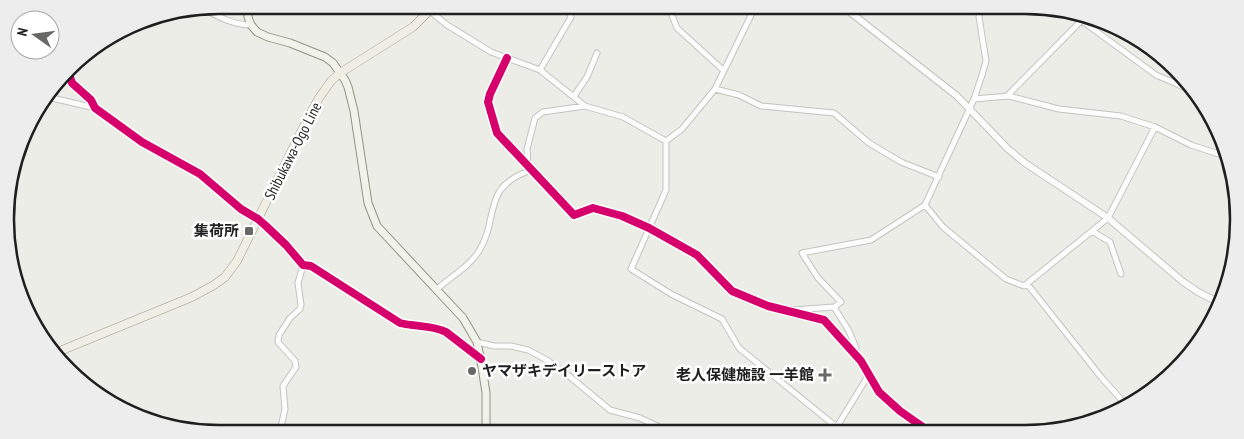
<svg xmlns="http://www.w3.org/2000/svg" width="1244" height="439" font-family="'PT Sans Narrow','Noto Sans JP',sans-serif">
  <rect width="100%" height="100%" fill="#edede8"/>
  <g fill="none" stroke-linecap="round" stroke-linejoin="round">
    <defs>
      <path id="minor" d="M668,5L677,28L723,70
        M202,8C217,16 233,25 251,25
        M1066,10L1074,15L1156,75L1177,84L1194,93
        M430,11L447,25L491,52L540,70L585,106L623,117L666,141
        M507,58L490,94L488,102L497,133L574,215L593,208L622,216L649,228L697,255L732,291L768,306L824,320L861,361L879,392L900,411L930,432
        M540,70L571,17L566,5
        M68,71L72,83L91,100L95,108L142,142L200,174L241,209L258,219L266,226L286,245L303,265L311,266L400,323C415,327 433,325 446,332L480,358
        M715,89L739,95L761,106L834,113L869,143L901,162L939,177
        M574,96L587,77L597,53
        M1007,96L1082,20
        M48,97L95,108
        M974,99L1009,96L1059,109L1121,116L1155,127L1191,145L1225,156
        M666,141V190L631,269L671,294L722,319L739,348L844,433
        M666,141L682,129L715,89L756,5
        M925,205L943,227L1006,279L1024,286L1108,218L1155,127
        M1092,231L1110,242L1121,274
        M1028,285L1101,377L1127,406
        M436,290C450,277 469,267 479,251C499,219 482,189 526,172L528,166L527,149L535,118L543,112L585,106
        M834,307L849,331L856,348L852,351
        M792,310L834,307L841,302L818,278L802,253L871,240L925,205L974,99L982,75L986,61L979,17L981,5
        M477,342L494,346H511L528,350L547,360L569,376L610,410L640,418L672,433
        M833,433L868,376
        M284,434L281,427L285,409L283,386L296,367L295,361L278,342L279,335L290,318L300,309L301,305L298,283L303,265"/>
      <path id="tertiary" d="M841,5L957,96L1008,149L1025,163L1108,218L1182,281L1198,292L1220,303"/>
      <path id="secondary" d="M248,5V17L251,25L257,32L268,37L290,43L325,57L333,63L345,80L348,87L354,111L368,203L377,226L463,318L477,342L482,367L486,393V433"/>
      <path id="primary" d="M55,353L192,297L214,285L225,277L237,261L308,118L319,98L331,81L340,73L413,27L435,5"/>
    </defs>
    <!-- minor casing -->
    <use href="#minor" stroke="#c3c3c0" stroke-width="7"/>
    <!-- tertiary casing -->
    <use href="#tertiary" stroke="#c3c3c0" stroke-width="8"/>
    <!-- secondary casing -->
    <use href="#secondary" stroke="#909681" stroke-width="9"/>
    <!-- primary casing -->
    <use href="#primary" stroke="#a19e87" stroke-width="9"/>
    <!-- minor -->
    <use href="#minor" stroke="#fcfcfc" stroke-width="5"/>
    <!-- tertiary -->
    <use href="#tertiary" stroke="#fcfcfc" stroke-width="6"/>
    <!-- secondary -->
    <use href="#secondary" stroke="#f1f3eb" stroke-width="7"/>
    <!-- primary -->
    <use href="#primary" stroke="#f0ede5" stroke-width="8"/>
    <defs>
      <path id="cycleway" d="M507,58L490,94L488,102L497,133L574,215L593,208L622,216L649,228L697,255L732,291L768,306L824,320L861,361L879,392L900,411L930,432
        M68,71L72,83L91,100L95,108L142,142L200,174L241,209L258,219L266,226L286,245L303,265L311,266L400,323C415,327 433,325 446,332L481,359"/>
    </defs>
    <!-- cycleway casing -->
    <use href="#cycleway" stroke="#fff" stroke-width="11"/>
    <!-- cycleway -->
    <use href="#cycleway" stroke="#d6006c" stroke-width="8"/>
  </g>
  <!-- markers -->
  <g fill="#676765" stroke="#fff" stroke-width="2">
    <rect x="244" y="226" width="10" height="10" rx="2.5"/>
    <circle cx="472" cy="371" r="5"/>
    <path d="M822.5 367.5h5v5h5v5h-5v5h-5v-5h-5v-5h5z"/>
  </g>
  <g text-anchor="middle" stroke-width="5" stroke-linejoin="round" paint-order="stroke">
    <!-- street labels -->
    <g font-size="15" fill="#1f1f1f" stroke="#fff">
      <text transform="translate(293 151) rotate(-63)" y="5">Shibukawa-Ogo Line</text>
    </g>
    <!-- poi labels -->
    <g font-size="15" font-weight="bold" fill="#1f1f1f" stroke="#fff" text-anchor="end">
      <text x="239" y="236">集荷所</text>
      <text x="482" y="376" text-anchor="start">ヤマザキデイリーストア</text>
      <text x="814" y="380">老人保健施設 一羊館</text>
    </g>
  </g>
  <!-- crop -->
  <path d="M0 0H1244V439H0ZM219 14H1025A205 205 0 0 1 1230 219V220A205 205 0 0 1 1025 425H219A205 205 0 0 1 14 220V219A205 205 0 0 1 219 14Z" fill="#ededed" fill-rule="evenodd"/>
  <path fill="none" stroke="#1f1f1f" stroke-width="2.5" d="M219 14H1025A205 205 0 0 1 1230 219V220A205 205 0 0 1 1025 425H219A205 205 0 0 1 14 220V219A205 205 0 0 1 219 14Z"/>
  <!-- north arrow -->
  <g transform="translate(35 35) rotate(284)"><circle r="24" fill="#ffffff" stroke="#a5a5a5"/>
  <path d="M0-4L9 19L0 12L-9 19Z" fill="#676765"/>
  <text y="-8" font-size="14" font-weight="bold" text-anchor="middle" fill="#1f1f1f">N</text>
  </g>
</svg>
